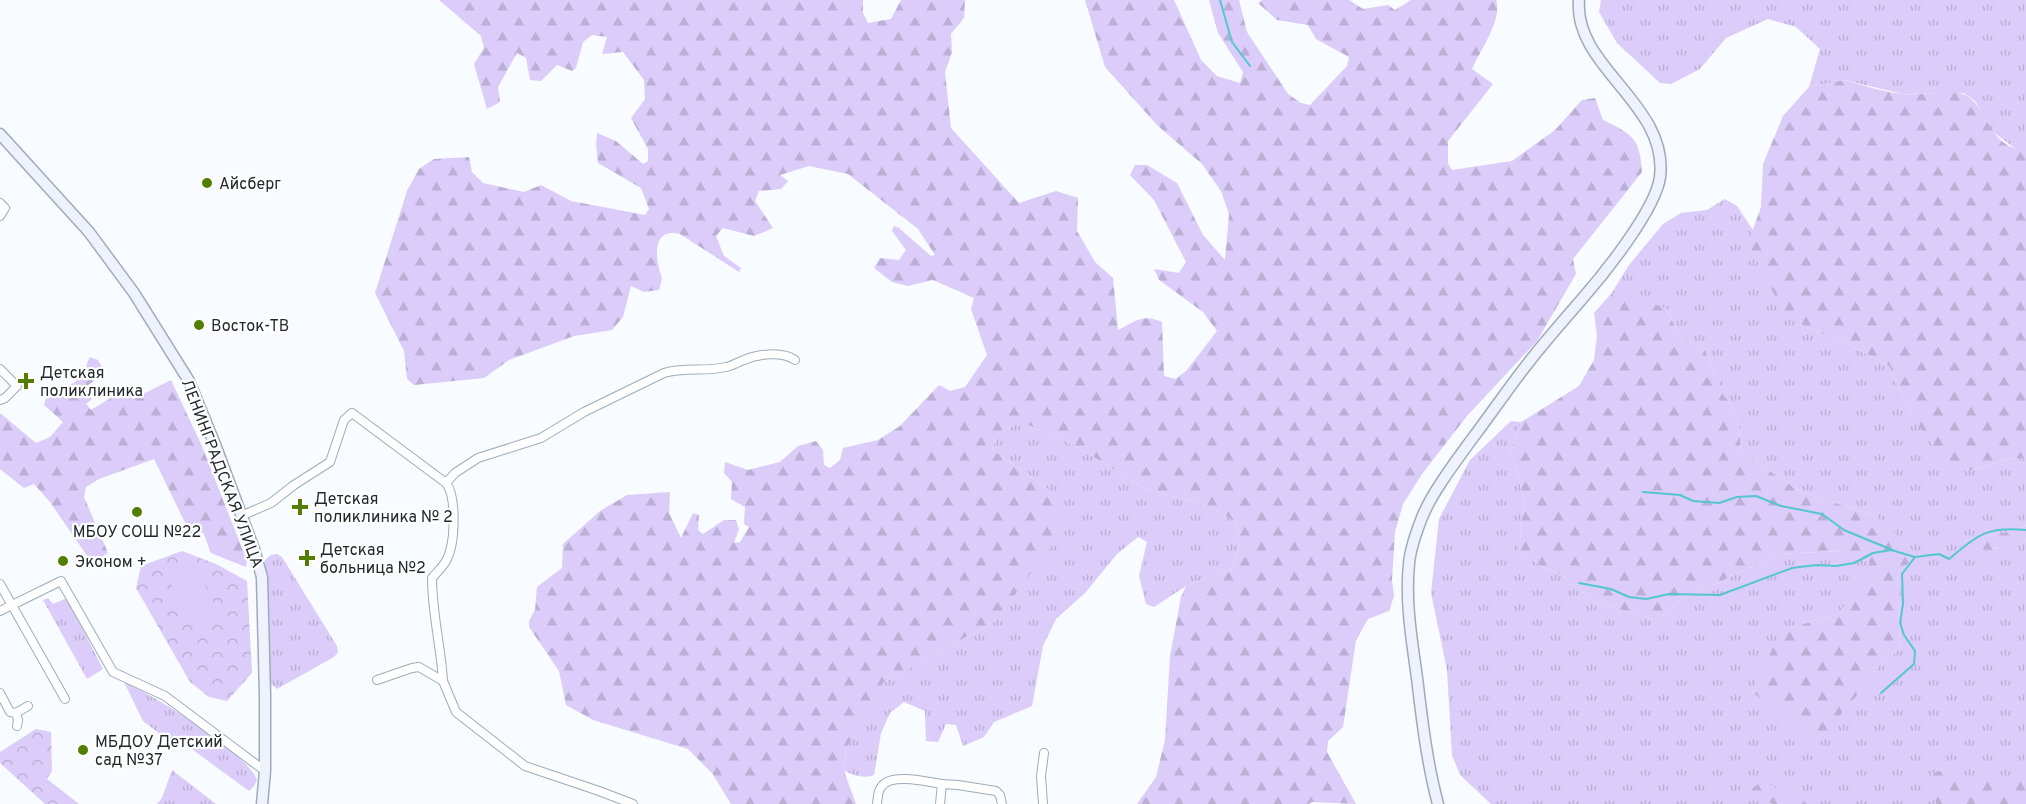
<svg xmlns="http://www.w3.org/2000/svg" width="2026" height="804" font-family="Overpass,sans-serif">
  <defs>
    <pattern id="grass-tufts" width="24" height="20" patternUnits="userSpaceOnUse" patternTransform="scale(1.5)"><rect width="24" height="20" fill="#dbccf9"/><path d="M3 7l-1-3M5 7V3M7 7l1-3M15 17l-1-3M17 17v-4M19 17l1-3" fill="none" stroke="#bcafd6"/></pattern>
    <pattern id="forest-firs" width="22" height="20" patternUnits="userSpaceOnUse" patternTransform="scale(1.5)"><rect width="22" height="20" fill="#dbccf9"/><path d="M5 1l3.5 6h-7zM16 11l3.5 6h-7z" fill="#bcafd6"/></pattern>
    <pattern id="park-crowns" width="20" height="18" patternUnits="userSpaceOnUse" patternTransform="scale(1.5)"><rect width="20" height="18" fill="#dbccf9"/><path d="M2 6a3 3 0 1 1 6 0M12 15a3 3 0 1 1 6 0" fill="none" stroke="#bcafd6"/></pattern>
  </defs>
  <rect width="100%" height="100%" fill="#f8fbff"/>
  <!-- grass -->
  <path fill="url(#grass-tufts)" d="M1601,0H2026V151L2017,150L1992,131L1976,102L1964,93L1903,94L1844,80L1809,87L1820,49L1796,27L1768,19L1726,38L1700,69L1671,84L1660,83L1617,43L1599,12Z
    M1725,199L1737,206L1753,230L1751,236L1807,328L1840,340L1889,366L1915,421L1973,470L2008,459L2026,458V525L2019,530L1964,540L1996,549L2026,539V804H1491L1460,775L1452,755L1447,670L1431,593L1439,519L1470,460L1511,421L1521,422L1510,452L1517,472L1524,500L1519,550L1545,569L1560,574L1597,603L1657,620L1679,601L1779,554L1840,551L1871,563L1840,613L1790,628L1752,692L1818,740L1854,699L1881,663L1900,649L1897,574L1915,557L1876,516L1801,492L1741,452L1739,426L1730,402L1724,396L1705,350L1679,336L1667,309L1617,293L1611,294L1629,265L1663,224L1681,213L1707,210Z
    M1014,425H1028L1074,445L1144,488L1207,505L1237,523C1240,539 1240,554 1232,569L1186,586L1154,607L1146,604L1139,576L1147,542L1138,537L1117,554L1085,593L1056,619L1043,646L1032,706L994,722L984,737L963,746L956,725L946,724L938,742L926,741L925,711L904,702L890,713L881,733L874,775C863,779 854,775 844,771L846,749L857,731L875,708L883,683L995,621L1049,490L992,449L997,434Z
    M277,554L282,557L337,646L338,652L334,657L277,689L270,683L265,560L271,555Z
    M48,598L53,604L67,598L103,669L87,679L43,600Z
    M124,682C153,695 247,752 257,780L254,786L249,791L189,747L173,744L143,721Z
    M172,770L216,804H157L162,798Z"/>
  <!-- forest -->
  <path fill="url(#forest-firs)" d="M439,0H863V13L868,23L891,19L901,0H965L964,18L951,34L952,52L945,72L951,128L1019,203L1056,191L1078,198L1077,231L1095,262L1113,278L1118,330C1135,322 1142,313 1162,322L1164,376L1175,379L1186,371L1217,331L1203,312L1159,280L1154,269L1179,273L1186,262L1154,200L1130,175L1135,165H1147L1177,183L1203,235L1225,260L1229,214L1221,191L1202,164L1158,126L1105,67L1085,0H1174L1201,60L1217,76L1240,83L1243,72L1218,33L1209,0H1239L1247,32L1288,94L1301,103L1310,105L1347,66L1349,57L1316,39L1308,25L1277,20L1258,3L1262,0H1349L1363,9L1388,5L1395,10L1411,0H1496C1503,18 1480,51 1472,69L1493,84L1448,141V163L1452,170L1512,161L1555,130L1582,100L1595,98L1603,120C1632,134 1640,138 1642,172L1573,259L1576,274L1537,341L1467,416L1422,474L1403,504L1395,532L1392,580L1394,596L1389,611L1368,619L1356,640L1343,727L1328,741L1327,752L1356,804L1312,802L1309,804H1137L1156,777L1165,740L1170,656L1181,597L1186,586L1232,569C1240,554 1240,539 1237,523L1207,505L1144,488L1074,445L1028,425H1014L997,434L992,449L1049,490L1057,505V532L1053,544L995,621L883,683L875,709L857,731L846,749L844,771L856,804H731L712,773L688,749L593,720L566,705L559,671L529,627V621L535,610L537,587L562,568L563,544L600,511L627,495L670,492L669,513L681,538L693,513L699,515L698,530L703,534L724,520H736L739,529L734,543L740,542L749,527L744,524L745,507L731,499L732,482L724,473L725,462L748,470L780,462L798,446L816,441L823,450L824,465L830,468L840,460L843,448L878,440L900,426L939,385L950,391L965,387L987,355L971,309L974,298L933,280L908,286L892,282L874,268L880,258L899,260L906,250L892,231L894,226L899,228L931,256L935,255L918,229L848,174L809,166L780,175L788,181L781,189L759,191L755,201L773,228L754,236L723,228L716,236L724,256L741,268L739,272L680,234C651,227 655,260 662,278L659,290L644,292L631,286L623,317L612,330L574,336L509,360L484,378L414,385L407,379L404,351L375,293L407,191L419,169L434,159L469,157L472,172L483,183L524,192L541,185L571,201L645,215L649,209L641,188L598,163L596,144L597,133L616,141L643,164L648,161V149L631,118L645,99L644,80L623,52L602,54L607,37L592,35L583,42L576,68L572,71L557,65L541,81L530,80L526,58L517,53L498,87L500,102L487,109L474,64L484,48L481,36Z
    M1844,80C1863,85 1883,92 1903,94C1917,96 1958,89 1967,96C1991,112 1987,146 2026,151V458L2008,459L1973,470L1956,469L1942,458L1915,421L1889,366L1840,340L1807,328L1782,309L1752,251L1751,235L1761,207L1763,164L1783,116L1809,87Z
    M1619,290L1667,309L1679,336L1705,350L1724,396L1730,402L1739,426L1741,452L1801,492L1876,516L1913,550L1915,557L1897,574L1900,649L1881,663L1854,699L1818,741L1752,692L1777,639L1790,628L1840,613L1870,563L1840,551L1779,554L1679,601L1657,620L1597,603L1560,574L1545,569L1519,550L1524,500L1517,472L1510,452L1521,422L1579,386L1594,360L1597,336L1594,313L1611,294L1617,293Z
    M90,357L98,360L105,373L84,388L92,399L86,404L91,410L127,388L133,399L171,380L202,446L247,561L246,567L211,553L203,532L192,537L154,459L99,479L86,487L84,497L108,553L92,563L50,502L34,484L24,488L0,469V413L36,443L50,437L63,422L44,405L48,392C63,389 77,385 85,371C87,366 87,362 90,357Z
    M2026,525V539C1999,548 1988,556 1963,540L2019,530Z
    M1949,770L1998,785L2026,776V804H1936L1932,773Z
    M1763,781L1806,803L1807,804H1773L1748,791Z"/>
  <!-- park -->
  <path fill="url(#park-crowns)" d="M182,551L216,564L247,581L252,673L227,701L209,697L190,682L136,588L141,566Z
    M36,729L51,732L52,771L47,779L79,804H45L0,763V752Z"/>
  <!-- pitch -->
  <path fill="#dbccf9" d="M195,566L220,615L194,629L169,580Z"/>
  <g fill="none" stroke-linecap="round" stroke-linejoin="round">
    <!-- stream -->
    <path stroke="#54c6d0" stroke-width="2" d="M1220,0L1232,42L1250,66
      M1643,492L1680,495L1693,501L1719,503L1737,497L1756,496L1781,506L1822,514L1844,530L1890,549
      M1579,583L1611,589L1629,597L1646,599L1669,594L1720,595L1792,568L1816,565L1836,566L1854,563L1873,553L1891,550L1915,557L1939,554L1949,559C1978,535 1987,526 2026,530
      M1881,693L1914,664L1915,651L1904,635L1900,623L1903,604L1902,574L1915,557"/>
    <defs>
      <path id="street" d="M0,203L5,208L0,216
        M0,369L17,386L5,398L0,400
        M446,483L455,473L478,458L541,438L584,412L664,373C684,367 705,372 726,367C732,366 738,362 744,360C758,354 782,351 795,360
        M241,516L271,503L294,485L330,462L344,420L352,413L446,483C457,497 455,543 447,559C444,566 437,572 432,578C432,613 441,647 443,681
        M0,584L65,699
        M0,611L61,581L113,672L165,696L265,771
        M377,680L412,668L419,667L443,681L456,712L525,766L599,791L633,804
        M0,693L10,712L16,713L28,706
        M16,713L18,720L17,726
        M877,804C878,798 877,791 882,786C892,773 928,782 942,784
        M940,804L942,784L958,785L996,791L1000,795L1002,804
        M1043,804L1041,776L1044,753"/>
      <path id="secondary" d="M0,134L89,232L134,293L189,381L216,447L254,549L262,577L265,696V771L262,804
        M1438,804C1427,763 1422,720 1417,678C1412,641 1405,602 1409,564C1410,550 1416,533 1421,520C1430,495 1456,461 1472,439C1491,414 1509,387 1529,362C1546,340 1564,320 1582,299C1604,274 1656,209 1660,177C1669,104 1573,67 1579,0"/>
    </defs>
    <!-- street casing -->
    <use href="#street" stroke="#9dabba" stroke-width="10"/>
    <!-- secondary casing -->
    <use href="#secondary" stroke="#9dabba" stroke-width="13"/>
    <!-- street -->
    <use href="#street" stroke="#fff" stroke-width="8"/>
    <!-- secondary -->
    <use href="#secondary" stroke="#eff2fc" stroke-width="10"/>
  </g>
  <!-- markers -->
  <g fill="#527e04" stroke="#fff" stroke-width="2">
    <circle cx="207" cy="183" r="6"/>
    <circle cx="199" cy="325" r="6"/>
    <path d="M23 372h6v6h6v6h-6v6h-6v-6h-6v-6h6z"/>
    <path d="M297 498h6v6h6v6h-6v6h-6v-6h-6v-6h6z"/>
    <circle cx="137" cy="512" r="6"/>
    <path d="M304 549h6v6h6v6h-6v6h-6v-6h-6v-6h6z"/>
    <circle cx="63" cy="561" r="6"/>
    <circle cx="83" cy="750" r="6"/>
  </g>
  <g text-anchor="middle" stroke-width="4.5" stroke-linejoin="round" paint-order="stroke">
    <!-- poi labels -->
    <g font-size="16" fill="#22282e" stroke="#fff" text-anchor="start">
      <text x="219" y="189">Айсберг</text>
      <text x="211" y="331">Восток-ТВ</text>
      <text x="40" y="378">Детская<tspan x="40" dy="18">поликлиника</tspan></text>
      <text x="314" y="504">Детская<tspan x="314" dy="18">поликлиника № 2</tspan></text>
      <text x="137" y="537" text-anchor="middle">МБОУ СОШ №22</text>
      <text x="320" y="555">Детская<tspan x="320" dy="18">больница №2</tspan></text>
      <text x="75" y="567">Эконом +</text>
      <text x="95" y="747">МБДОУ Детский<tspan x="95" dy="18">сад №37</tspan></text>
    </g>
    <!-- street labels -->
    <g font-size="16" fill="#22282e" stroke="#fff">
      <text transform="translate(223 473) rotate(69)" y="6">ЛЕНИНГРАДСКАЯ УЛИЦА</text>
    </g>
  </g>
</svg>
